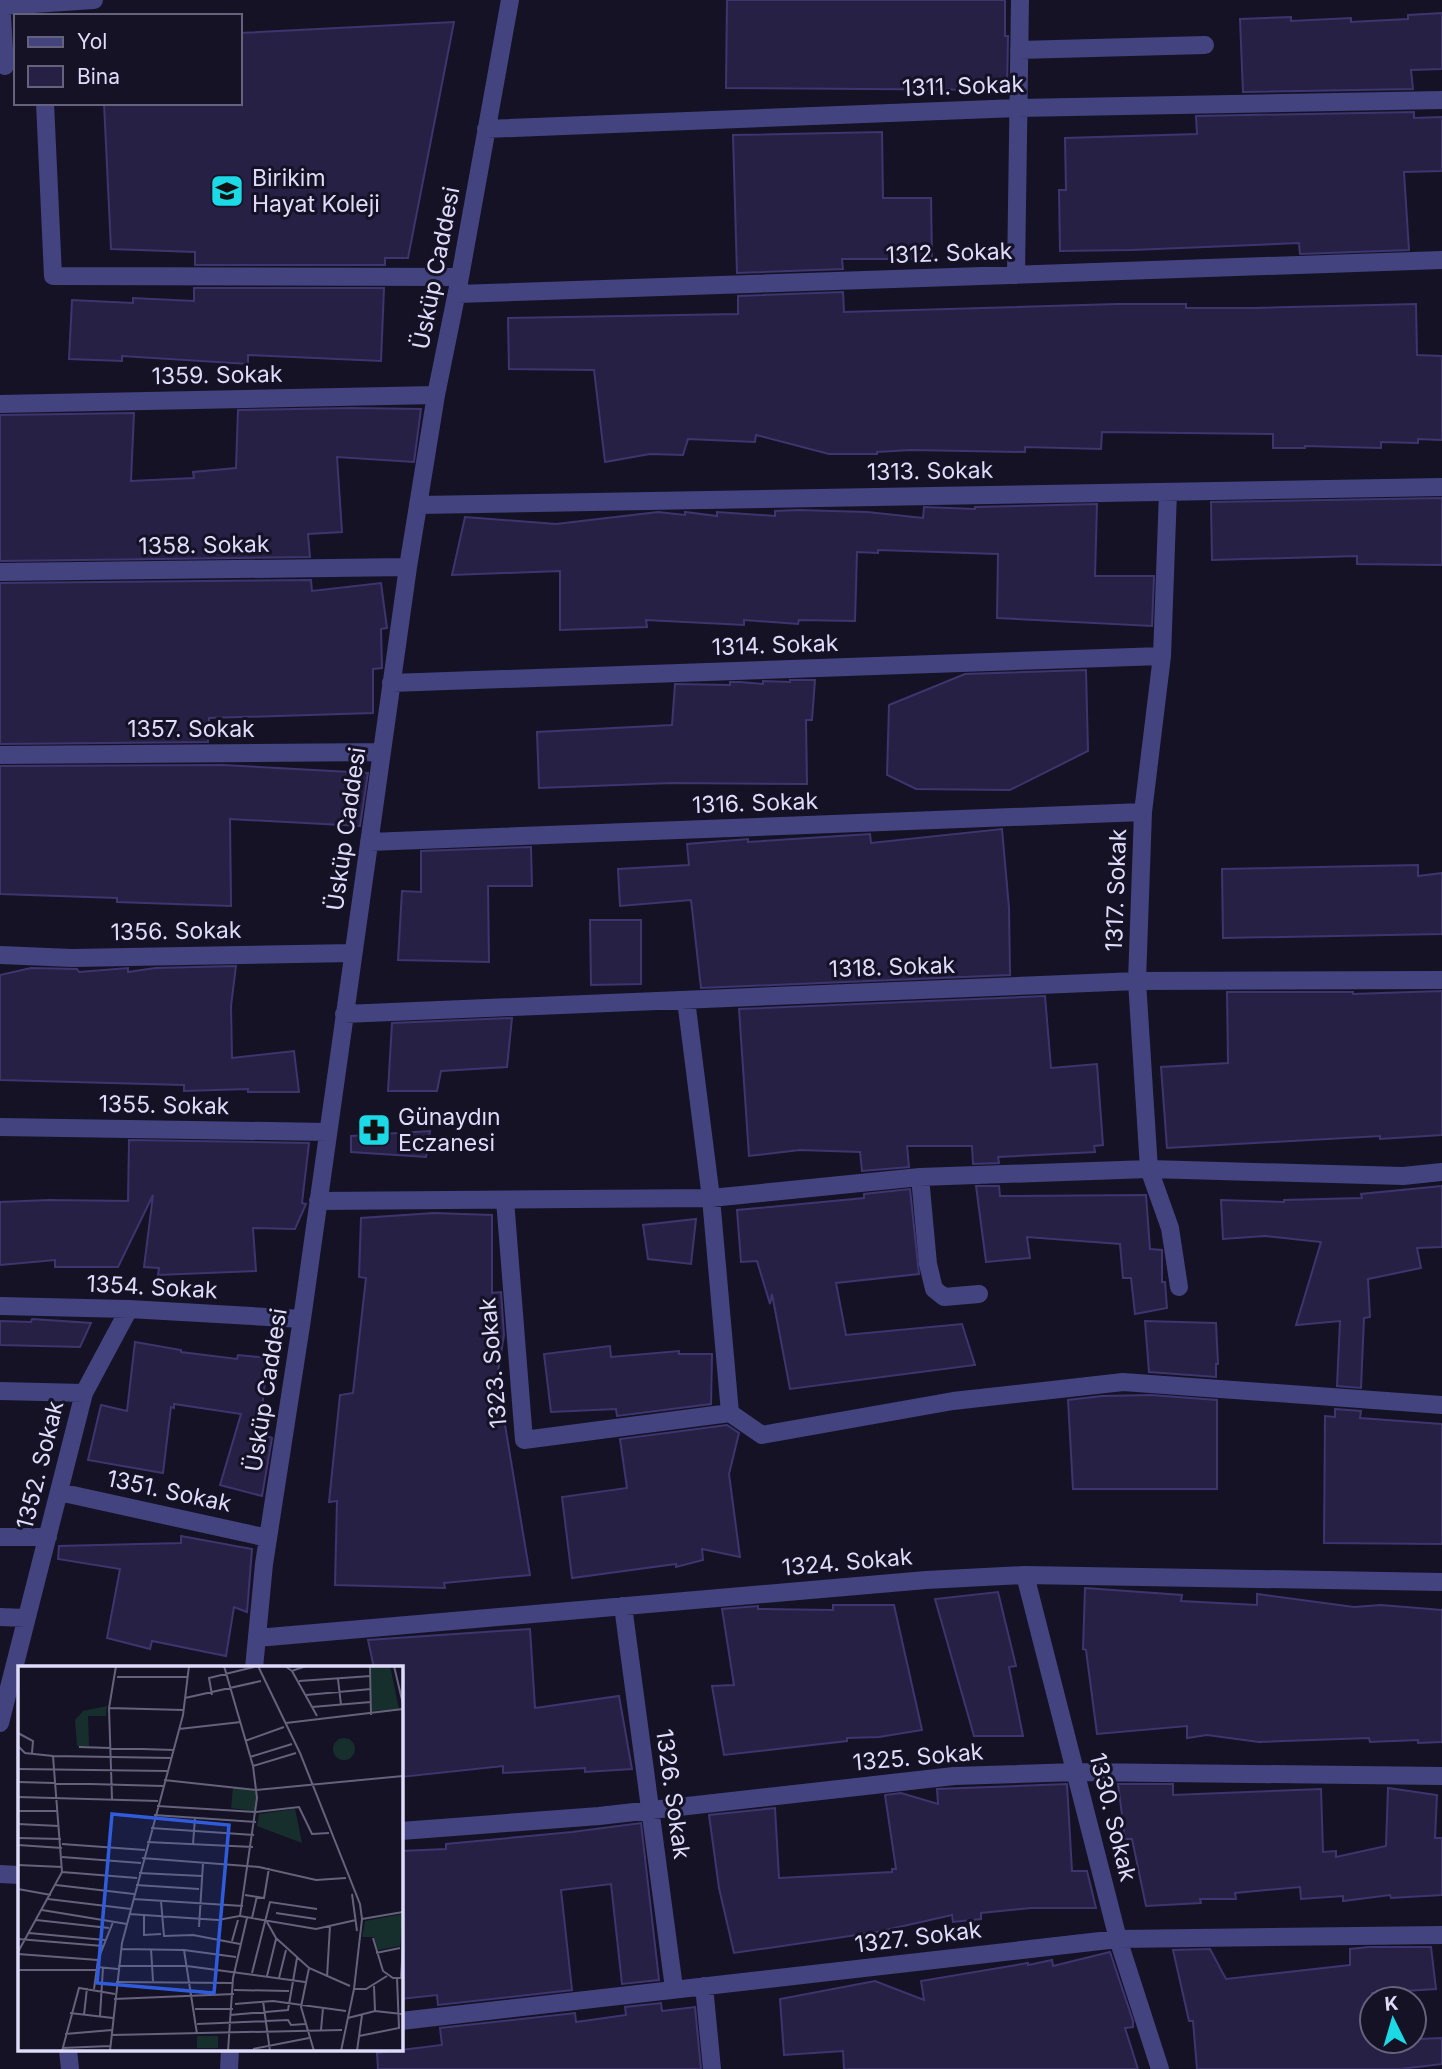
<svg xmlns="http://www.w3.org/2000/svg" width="1442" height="2069" font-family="Inter,sans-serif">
  <rect width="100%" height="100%" fill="#151226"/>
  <!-- building -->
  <path fill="#262045" stroke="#3e356e" stroke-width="2" d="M727,0H1005V36H1008L1007,90L726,88Z
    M1442,13V69L1411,70L1413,89L1243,92L1240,19L1291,17V21L1351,18V22L1408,19V15Z
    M454,22L408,258H385V265H195V252L111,249L104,103H240V33Z
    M1414,112V118L1442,117V171L1404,172L1409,250L1300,254L1299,243L1132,250L1060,251L1059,190H1066L1065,138L1197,134L1196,116Z
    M882,132L883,198H931L932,259H842L843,269L737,273L733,135Z
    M194,288H384L381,361L248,355V364L122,356V361L69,359L72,300L133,303V298L194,301Z
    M843,292L844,312L1117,304H1186V308H1254L1416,304L1417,355L1442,356V440L1418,439V443L1381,442V448L1305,446V448H1273V434L1102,432L1101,449L1025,447V452L911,450L877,452V454H829L756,435L755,442L688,439L683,455L650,454L605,462L594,370L509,369L508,318L738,314V296Z
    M352,408L421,409L414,462L337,457L342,532L308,534L310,557L0,561V415L134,413L131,481L194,478L193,472L236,468L238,410Z
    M1442,498V565L1357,564V556L1212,560L1211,502Z
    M1097,504L1095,576H1154L1152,626L997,618L998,554L878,550V553L857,552L855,621L799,620L798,624L744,620V625L646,620L647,627L560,630V571L452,575L465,517L556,524L658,512L685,515V512L717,516V512L775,516V511L798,510L867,512L923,518L924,507L975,509V507Z
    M311,580L312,591L381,583L387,628L381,629L382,668L373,669V713L209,718L208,742L0,744V583Z
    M1086,670L1088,751L1010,790L916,789L887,775L889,705L965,674Z
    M790,680H815L812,720H806L807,784L672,783L539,788L537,732L672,725L675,684L730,685V682H740L763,684V681L790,682Z
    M223,765L368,773L360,826L230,819L231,906L117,902V898L0,894V766Z
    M1002,829L1009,908L1010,975L701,988L691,900L620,906L618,869L689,865L687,844L748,839V842L870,834L871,843Z
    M531,847L532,886H488L489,962L398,960L402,891L421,892V851Z
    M1418,865V876L1442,873V934L1223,938L1222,869Z
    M590,920H641V984L591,985Z
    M236,966L231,1006L232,1058L294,1051L299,1092H248V1089L184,1091V1085L0,1080V975L31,968L77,969L79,972L128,968V972L155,968Z
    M1442,991V1135L1380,1139V1136L1167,1148L1161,1067L1228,1063L1227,992H1353V994Z
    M1045,996L1051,1068L1097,1064L1103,1145L1094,1146L1095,1152L998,1157L999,1163L973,1164L972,1146H907L909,1167L862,1171L860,1152L800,1150L749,1156L739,1009Z
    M512,1018L507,1067L441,1071L437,1091H388L392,1023Z
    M430,1131L426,1157L351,1152V1136Z
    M129,1140L309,1143L302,1203L306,1204L295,1229L253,1228L256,1271L158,1275L159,1268L144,1267L153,1195L118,1267H55V1260L0,1265V1202L49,1200L128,1201Z
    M976,1186H999L1000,1196L1146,1195L1150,1249L1162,1250V1282H1165L1167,1308L1135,1314L1131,1278H1123L1120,1244L1027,1237L1030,1258L986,1262Z
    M1442,1186V1247L1417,1248L1421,1268L1368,1279L1370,1317L1364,1318L1361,1388L1337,1386L1340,1321L1296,1325L1321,1242L1265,1236L1223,1239L1221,1200L1284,1202V1200L1362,1198L1361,1194Z
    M910,1189L919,1274L836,1283L846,1335L962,1324L975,1365L790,1389L772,1294L770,1304L757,1261L741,1262L737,1210L864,1198V1194Z
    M434,1213L492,1215V1293L501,1292L504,1335L497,1377L530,1575L444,1583L445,1588L335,1585L337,1501L329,1502L340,1395L353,1393L366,1278L359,1277L361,1218Z
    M696,1219L691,1264L648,1259L643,1225Z
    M32,1319L91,1323L80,1347L0,1345V1321L31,1322Z
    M1145,1321L1216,1323L1218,1364H1216V1377L1149,1372Z
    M135,1342L181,1350V1352L237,1359L238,1355L268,1358L259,1433L272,1438L262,1496L220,1485L241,1414L174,1404V1408L171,1407L163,1473L88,1460L101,1405L127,1411Z
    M610,1346L611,1357L679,1351V1354H712L711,1404L617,1416L616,1409L551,1412L544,1354Z
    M1151,1395L1217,1400V1489H1073L1068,1400L1102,1396Z
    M1335,1409L1361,1411L1360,1418L1442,1424V1544L1324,1543L1325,1416L1335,1417Z
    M727,1425L739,1433L729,1474L740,1557L702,1549L703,1560L676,1567V1564L572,1578L562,1497L627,1488L620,1439Z
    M181,1536L252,1549L247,1612L234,1607L226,1656L152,1641L150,1649L107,1638L120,1569L58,1559L59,1546L181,1543Z
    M1085,1588L1182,1595L1181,1601L1257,1605V1594L1354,1607L1381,1605L1442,1610V1742L1418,1743V1740L1370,1742L1369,1738L1259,1742L1207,1735L1187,1738V1726L1097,1734L1086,1650L1083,1649Z
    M998,1592L1016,1666L1009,1667L1023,1736H974L935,1599Z
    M833,1605H894L922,1730L879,1737L847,1738V1741L724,1755L712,1686L734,1685L722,1609L758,1606V1609L833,1610Z
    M530,1629L535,1708L619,1696L632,1769L585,1772V1768L503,1773V1766L401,1777V1668H374L368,1640Z
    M1067,1784L1072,1871H1087L1096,1908H1031L981,1913V1919L953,1922L952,1915L877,1932L734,1953L719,1888L709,1815L775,1808L779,1878L892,1872V1869H896L885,1795L901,1793L938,1804L937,1789Z
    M1118,1784H1173V1795L1321,1789L1323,1852L1336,1851V1857L1386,1846L1388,1788L1437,1795L1435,1838H1442V1895L1391,1898L1390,1895L1343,1901V1896L1301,1899L1300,1887L1235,1893L1236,1899H1200L1201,1903L1146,1906L1132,1839H1125Z
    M641,1823L659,1980L622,1984L611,1884L561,1890L572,1990L438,2005L437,1995L401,1999V1851L446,1849V1844L572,1832Z
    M1369,1947H1431L1436,1989L1372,1993V2041L1442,2038V2064L1401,2069H1197L1193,2021H1189L1173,1950L1210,1949L1226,1979L1350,1965V1949Z
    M1110,1952L1133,2021V2027L1125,2028L1138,2069H844L843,2051L784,2055L780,1999L875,1981L924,2000L921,1981L1028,1963V1965L1052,1960L1053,1966Z
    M661,2003L662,2011L695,2007L701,2069H378L377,2053L442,2045L440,2028L575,2013L576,2022L626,2015L625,2007Z"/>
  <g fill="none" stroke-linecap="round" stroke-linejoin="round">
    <!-- minor -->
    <path stroke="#434380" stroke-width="18" d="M1,0L5,66
      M2,6L94,0
      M1019,50L1205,45
      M45,103L53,276L460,277
      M486,129L1018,108L1442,100
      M1016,275L1020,0
      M457,294L1442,260
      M0,404L436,395
      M1168,492L1162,656L1143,812L1137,981L1149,1169L1170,1228L1179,1287
      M418,505L1442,487
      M0,572L408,567
      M391,683L1162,656
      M0,755L382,752
      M369,842L1143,812
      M0,955L72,958L353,953
      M686,1000L711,1198L730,1413L762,1435L953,1401L1123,1382L1442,1405
      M344,1014L1137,981L1442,980
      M0,1127L328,1132
      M920,1177L928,1264L934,1289L944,1297L979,1294
      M505,1200L524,1440L730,1413
      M318,1201L711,1198L920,1177L1149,1169L1403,1176L1442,1172
      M0,1306L129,1309L302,1319
      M0,1391L84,1393
      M59,1492L268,1538
      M0,1537H48
      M1025,1575L1118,1939L1160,2069
      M623,1606L674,1988
      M0,1617L26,1618
      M257,1638L926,1580L1025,1575L1442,1582
      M254,1668L264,1564L302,1319L408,567L436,395L460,277L510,0
      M0,1723L84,1393L129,1309
      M401,1831L599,1816L954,1776L1077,1772L1442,1776
      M0,1874L19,1875
      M704,1986L712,2069
      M401,2021L1118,1939L1442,1935
      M68,2050L70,2069
      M229,2069L230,2050"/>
  </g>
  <!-- icons -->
  <defs>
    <symbol id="school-square" viewBox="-11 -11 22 22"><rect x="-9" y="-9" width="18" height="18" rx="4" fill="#1cd9e6" stroke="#151226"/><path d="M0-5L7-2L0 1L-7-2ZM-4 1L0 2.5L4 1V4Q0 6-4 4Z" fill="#111"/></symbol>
    <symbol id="pharmacy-square" viewBox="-11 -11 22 22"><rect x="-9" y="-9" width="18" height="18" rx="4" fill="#1cd9e6" stroke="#151226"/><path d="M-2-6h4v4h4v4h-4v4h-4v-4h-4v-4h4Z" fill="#111"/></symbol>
  </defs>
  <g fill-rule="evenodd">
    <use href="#school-square" x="208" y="172" width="38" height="38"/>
    <use href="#pharmacy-square" x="355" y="1111" width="38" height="38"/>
  </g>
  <g text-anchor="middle" stroke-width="6" stroke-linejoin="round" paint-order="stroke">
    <!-- street labels -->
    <g font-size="23" fill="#dedbfb" stroke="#151226">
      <text transform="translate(963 86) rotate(-2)" y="8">1311. Sokak</text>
      <text transform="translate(949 253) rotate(-2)" y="8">1312. Sokak</text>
      <text transform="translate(436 268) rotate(-79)" y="8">Üsküp Caddesi</text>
      <text transform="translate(217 375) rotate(-1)" y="8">1359. Sokak</text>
      <text transform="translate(930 471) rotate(-1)" y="8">1313. Sokak</text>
      <text transform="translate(204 545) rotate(-1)" y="8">1358. Sokak</text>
      <text transform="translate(775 645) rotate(-2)" y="8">1314. Sokak</text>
      <text x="191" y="737">1357. Sokak</text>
      <text transform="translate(755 803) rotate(-2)" y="8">1316. Sokak</text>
      <text transform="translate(346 829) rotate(-82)" y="8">Üsküp Caddesi</text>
      <text transform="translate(1116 890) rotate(-88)" y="8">1317. Sokak</text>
      <text transform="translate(176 931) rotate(-1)" y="8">1356. Sokak</text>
      <text transform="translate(892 967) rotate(-2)" y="8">1318. Sokak</text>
      <text transform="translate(164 1105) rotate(1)" y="8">1355. Sokak</text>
      <text transform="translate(152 1287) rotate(3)" y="8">1354. Sokak</text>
      <text transform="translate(493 1363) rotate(-95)" y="8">1323. Sokak</text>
      <text transform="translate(266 1390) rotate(-81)" y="8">Üsküp Caddesi</text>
      <text transform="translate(40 1465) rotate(-76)" y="8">1352. Sokak</text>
      <text transform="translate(169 1491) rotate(12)" y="8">1351. Sokak</text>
      <text transform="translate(847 1562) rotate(-5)" y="8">1324. Sokak</text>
      <text transform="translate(918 1757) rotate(-5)" y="8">1325. Sokak</text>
      <text transform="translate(673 1794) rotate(82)" y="8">1326. Sokak</text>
      <text transform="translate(1113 1817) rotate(76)" y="8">1330. Sokak</text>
      <text transform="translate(918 1937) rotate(-7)" y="8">1327. Sokak</text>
    </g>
    <!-- poi labels -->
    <g font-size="23" fill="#dedbfb" stroke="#151226" text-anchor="start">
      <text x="252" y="186">Birikim<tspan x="252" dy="26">Hayat Koleji</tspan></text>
      <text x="398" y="1125">Günaydın<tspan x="398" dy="26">Eczanesi</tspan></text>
    </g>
  </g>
  <!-- overview -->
  <g transform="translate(18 1666)">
    <rect width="385" height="385" fill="#151226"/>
    <path d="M353,0H372L381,43L354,45ZM89,40L88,50H70L71,80H59L57,54L65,45ZM315 83a11 11 0 1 1 22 0a11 11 0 1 1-22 0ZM215,122L238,125V145L213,142ZM277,143L284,177L239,160L241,148ZM385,248L382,280L360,284L356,271H344L347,255ZM179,370H200V382H179Z" fill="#162f2d"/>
    <path fill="none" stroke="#65627b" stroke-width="2" d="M240,0L282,87L342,238L344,253L336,323L323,385M267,0L274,5L288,0M352,0L353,49M376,0L385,38M274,5L299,50M99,11H170M320,13L323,39M281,15L353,10M194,29L191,12L236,1M288,29L353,23M167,32L243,15M294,41L353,36M91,42L165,44M268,57L385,43M161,63L223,56M0,67L15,75L14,87M227,75L266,61M0,80L7,87L35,90M61,81L156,84M35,90L154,92M232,91L274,78M235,100L278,87M0,103L149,105M146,114L238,124L385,110M0,116L145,120M0,131L140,135M94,133L91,42L98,0M139,140L238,146L281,141L294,168L311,167M0,145H40M136,149L238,156M0,158L41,160M133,162L236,169M0,172L43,173M129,176L235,181M44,178L127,184M175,178L177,152M0,179L44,182M44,191L123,197M124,192L241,201L298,214L328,212M0,199L44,201M44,206L119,212M121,207L184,210M38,219L116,228M118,219L181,223M0,223L33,229M334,228L339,265M227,229L246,232L251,202M30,233L113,243M115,233L225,240M143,235L146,270L175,269L222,278M24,244L109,258M258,247L298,253M111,248L200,254L222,250L239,132L235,100L206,0M126,249V269L143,268M222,250L298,263L338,254M234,252L239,230M344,253L385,246M18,254L91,262M249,256L258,272L291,302L332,320M181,261L185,197M11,267L87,274M355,272L365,305L375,312H385M0,273L85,280M214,275L220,254M103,283L166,284L218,291M133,283L135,315M166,284L179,368M0,286L44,206L35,90M358,287L382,282M0,288L80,294M100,300H169L287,316M79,301L100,303M291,302L283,341L296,385M0,304H79M234,307L252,236L299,243M249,310L258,273M309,311L312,260M261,312L268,284M383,312L385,279M98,316L215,317M356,320L357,345M76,323L80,294L95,256M336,323H348L369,310M216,324L271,325M96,333L216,328M245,335L252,385M217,338L255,335L328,345M177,343H215M52,347L95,352M66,349L69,322M212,349L270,344L279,292M82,350L85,301M330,352L357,345L384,348M179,358L270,354L273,359L287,358M303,364L305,342M47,368L94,364M94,369L324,364M341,370L381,362L379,312M44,382L92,380M235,383L291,372M44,385L61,322L97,328M92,385L104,277L165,49L171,0M210,385L215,312L229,252M339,385L344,349"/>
    <path fill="#305cdc" fill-opacity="0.15" stroke="#305cdc" stroke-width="3.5" d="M94,148L211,159L196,327L79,317Z"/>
    <rect width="385" height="385" fill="none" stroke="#dedbfb" stroke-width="3.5"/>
  </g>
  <!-- legend -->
  <rect x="14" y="14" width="228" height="91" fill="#151226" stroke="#65627b" stroke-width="2"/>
  <rect x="28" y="37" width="35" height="10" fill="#434380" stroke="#65627b" stroke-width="2"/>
  <text x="77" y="49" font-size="21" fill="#dedbfb">Yol</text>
  <rect x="28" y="66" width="35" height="21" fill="#262045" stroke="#65627b" stroke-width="2"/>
  <text x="77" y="84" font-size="21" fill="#dedbfb">Bina</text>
  <!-- north arrow -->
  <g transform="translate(1393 2020) rotate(355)"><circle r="33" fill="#151226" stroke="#65627b" stroke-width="2"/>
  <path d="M0-5L12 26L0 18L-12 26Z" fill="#1cd9e6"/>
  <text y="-10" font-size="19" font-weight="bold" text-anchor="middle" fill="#dedbfb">K</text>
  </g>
</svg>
